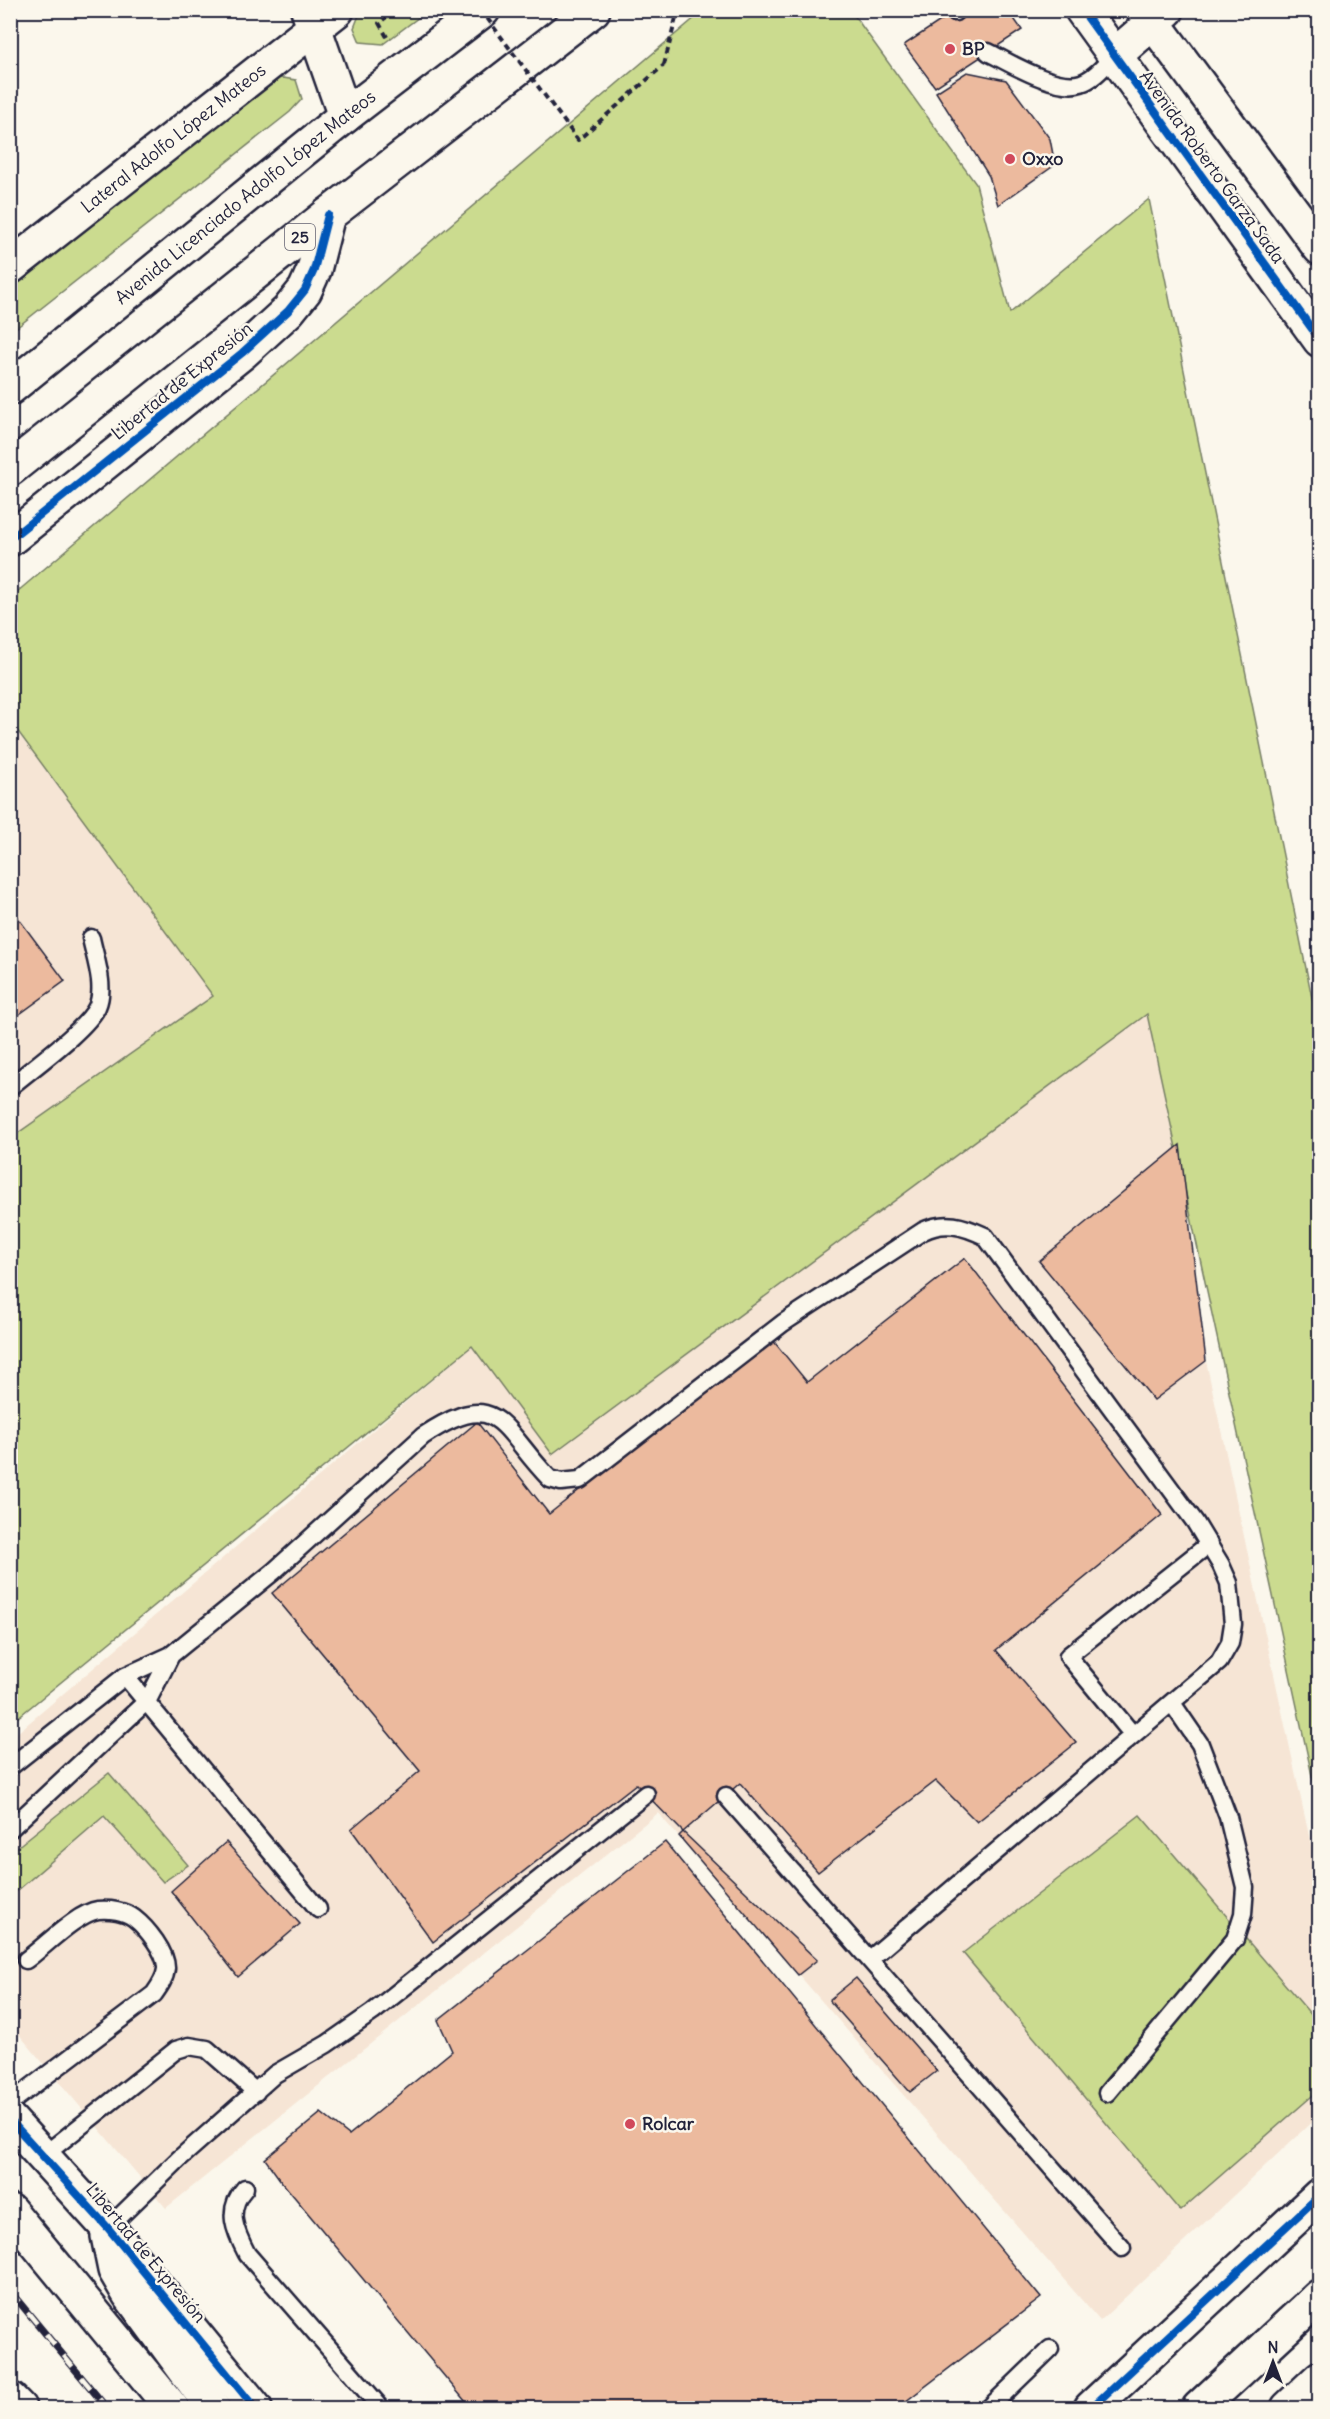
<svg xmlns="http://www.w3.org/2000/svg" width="1330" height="2419" font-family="Delius,sans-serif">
  <rect width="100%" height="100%" fill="#fbf7ec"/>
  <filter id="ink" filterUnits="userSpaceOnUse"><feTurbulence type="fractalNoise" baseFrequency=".0167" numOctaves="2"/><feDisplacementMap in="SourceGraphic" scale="12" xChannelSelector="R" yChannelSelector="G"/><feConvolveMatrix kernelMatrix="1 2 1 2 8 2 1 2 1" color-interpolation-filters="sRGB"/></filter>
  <g filter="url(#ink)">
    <!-- built -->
    <path fill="#f6e5d5" d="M10,722L214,996L11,1138H10Z
      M1147,1014L1180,1145L1206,1361L1319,1882V2115L1100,2321L658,1813L166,2208L11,2025L10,1739L472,1346L552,1454Z"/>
    <!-- green -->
    <path fill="#cbdb8f" stroke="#767e65" stroke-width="1.5" d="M361,10H427V11L383,44L360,42L354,28Z
      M703,11H851L976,184L1010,313L1149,199L1319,1032V1808L1147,1014L552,1454L472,1346L11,1723V1138L213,996L11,722V597Z
      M283,78L296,80L302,99L290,112L11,332V279L266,79Z
      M109,1773L188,1865L163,1882L104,1816L11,1896V1852Z
      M1140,1815L1319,2024V2090L1180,2211L963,1953Z"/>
    <!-- building -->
    <path fill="#ecba9e" stroke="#22223b" stroke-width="1.5" d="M957,10H1008L1022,30L935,87L904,45Z
      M967,72L1006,80L1050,139L1055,165L998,205L989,176L936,92Z
      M10,907L65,981L10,1021Z
      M1180,1145L1206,1361L1154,1400L1039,1261Z
      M965,1258L1162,1515L996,1650L1076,1743L977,1822L936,1781L818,1872L740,1783L683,1832L636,1784L433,1942L351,1829L420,1771L272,1593L477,1422L549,1514L771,1338L807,1382Z
      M683,1832L817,1960L798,1975L679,1836Z
      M226,1842L300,1924L238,1977L171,1891Z
      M665,1842L1041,2298L897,2408H471L281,2181L265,2159L321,2113L349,2135L452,2051L438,2020Z
      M856,1978L937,2071L910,2092L829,2000Z"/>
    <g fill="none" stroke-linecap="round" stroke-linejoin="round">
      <defs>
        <path id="lane" d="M954,10L955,12
          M988,52C1010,63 1056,91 1081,83C1094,79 1104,66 1114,56
          M10,1087C31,1069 87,1029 97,1007C106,987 95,958 91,938
          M125,1676L318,1909
          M1133,1735L1068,1656L1209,1544
          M10,1767L125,1676L171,1655L273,1572L423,1436C500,1385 500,1428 550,1479L561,1482L580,1480L783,1323L923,1231C945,1220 963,1226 985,1236L1195,1522L1221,1565L1229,1583L1233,1624L1230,1643L1219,1662L870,1959
          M726,1796L1122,2248
          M10,1829L148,1700L171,1655
          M1107,2093L1235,1939L1243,1914L1245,1887L1228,1817L1200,1744L1172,1703
          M10,2103L154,1994C159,1987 165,1979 166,1969C167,1953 147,1928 134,1918C125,1911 110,1909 98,1910C77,1913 44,1947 26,1960
          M43,2156L176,2050L189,2046L207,2049L256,2092
          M245,2188C225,2210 235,2231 247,2254L381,2408
          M108,2228L180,2158L275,2074L327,2044L373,2012L646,1794
          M989,2408L1050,2349"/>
        <path id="street" d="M308,10L345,116
          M1114,56L1167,10
          M1091,2408L1320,2195
          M1199,2408L1320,2296
          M1288,2408L1320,2378"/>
        <g id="secondary">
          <path d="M1082,10L1320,340"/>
          <path d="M1144,10L1320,248"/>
          <path id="s1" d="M10,267L337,10"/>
          <path d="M10,539L242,353L288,311L305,290L314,270L328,215"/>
          <path d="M10,2120L108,2228L255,2408"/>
          <path d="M10,2211L172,2408"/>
          <path d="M108,2236L115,2270L129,2294L213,2408"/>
          <path d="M10,2399L19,2408"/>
        </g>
        <g id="primary">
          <path id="s2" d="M10,388L345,116L483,10"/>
          <path d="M10,469L328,215L593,10"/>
        </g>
      </defs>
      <!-- lane casing -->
      <use href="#lane" stroke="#22223b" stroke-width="21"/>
      <!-- street casing -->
      <use href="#street" stroke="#22223b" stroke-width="38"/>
      <!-- secondary casing -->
      <use href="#secondary" stroke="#22223b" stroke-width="38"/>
      <!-- primary casing -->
      <use href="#primary" stroke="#22223b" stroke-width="38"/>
      <!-- path -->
      <path stroke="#22223b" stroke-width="4" stroke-dasharray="6 4.5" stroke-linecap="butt" d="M387,37L379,23L395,10
        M664,65L678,10"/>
      <!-- lane -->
      <use href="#lane" stroke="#fbf7ec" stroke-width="16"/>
      <!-- street -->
      <use href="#street" stroke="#fbf7ec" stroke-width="33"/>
      <!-- secondary -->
      <use href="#secondary" stroke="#fbf7ec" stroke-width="33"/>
      <!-- primary -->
      <use href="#primary" stroke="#fbf7ec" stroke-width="33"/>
      <defs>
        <path id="rail" d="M10,2291L107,2408"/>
      </defs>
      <!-- rail casing -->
      <use href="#rail" stroke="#22223b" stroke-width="7"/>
      <!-- rail -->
      <use href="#rail" stroke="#fbf7ec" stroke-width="4.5" stroke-dasharray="14" stroke-linecap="butt"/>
      <!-- path-bridge -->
      <path stroke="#22223b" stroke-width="4" stroke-dasharray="6 4.5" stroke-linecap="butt" d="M481,10L578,140L664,65"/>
      <defs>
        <path id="cycleway" d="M1082,10L1320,340
          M10,539L242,353L288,311L305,290L314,270L328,215
          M10,2120L108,2228L255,2408
          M1091,2408L1320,2195"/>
      </defs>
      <!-- cycleway casing -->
      <use href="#cycleway" stroke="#fbf7ec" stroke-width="11"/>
      <!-- cycleway -->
      <use href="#cycleway" stroke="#0057b8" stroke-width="8"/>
    </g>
  </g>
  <!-- markers -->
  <g fill="#d1495b" stroke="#fbf7ec" stroke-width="2">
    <circle cx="950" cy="49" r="6"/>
    <circle cx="1010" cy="159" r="6"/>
    <circle cx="630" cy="2124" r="6"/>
  </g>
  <g text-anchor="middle" stroke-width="5" stroke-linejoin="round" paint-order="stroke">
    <!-- shield labels -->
    <rect fill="#fbf7ec" stroke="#636270" stroke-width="1.5" x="285" y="224" width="30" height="26" rx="4.5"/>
    <g font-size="16" font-weight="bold" fill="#22223b">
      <text x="300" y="243">25</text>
    </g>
    <!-- poi labels -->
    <g font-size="18" font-weight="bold" fill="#22223b" stroke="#fbf7ec" text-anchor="start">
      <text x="962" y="55">BP</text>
      <text x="1022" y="165">Oxxo</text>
      <text x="642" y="2130">Rolcar</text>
    </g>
    <!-- street labels -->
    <g font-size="18" fill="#22223b" stroke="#fbf7ec">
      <text dy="6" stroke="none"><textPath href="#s1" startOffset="208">Lateral Adolfo López Mateos</textPath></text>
      <text transform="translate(1212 167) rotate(54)" y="6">Avenida Roberto Garza Sada</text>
      <text dy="6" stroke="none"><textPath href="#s2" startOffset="303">Avenida Licenciado Adolfo López Mateos</textPath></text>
      <text transform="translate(182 381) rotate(-39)" y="6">Libertad de Expresión</text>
      <text transform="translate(146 2253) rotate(50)" y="6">Libertad de Expresión</text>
    </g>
  </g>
  <!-- margin -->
  <rect width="1330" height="2419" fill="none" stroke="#fbf7ec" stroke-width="36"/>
  <rect x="18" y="18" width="1294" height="2383" fill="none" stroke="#22223b" stroke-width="2" filter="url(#ink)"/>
  <!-- north arrow -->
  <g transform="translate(1273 2362)" stroke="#fbf7ec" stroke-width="4.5" paint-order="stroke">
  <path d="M0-4.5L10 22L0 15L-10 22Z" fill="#22223b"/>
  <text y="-9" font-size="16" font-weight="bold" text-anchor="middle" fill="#22223b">N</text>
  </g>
</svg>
